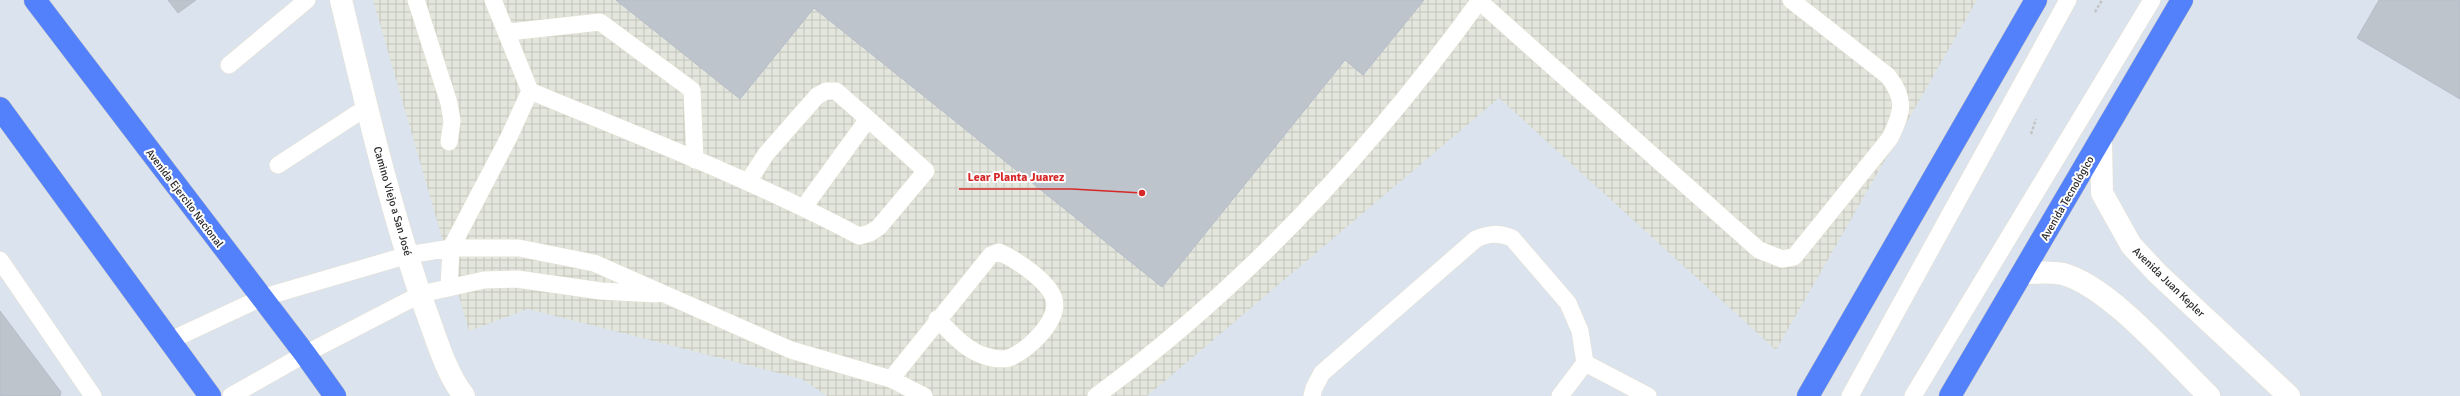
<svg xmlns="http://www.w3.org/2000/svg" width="2460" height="396" font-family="Signika,sans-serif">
  <defs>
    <pattern id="industrial-grid" width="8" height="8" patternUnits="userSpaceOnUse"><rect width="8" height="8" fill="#e3e6dd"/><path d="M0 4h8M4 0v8" fill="none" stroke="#c3c5be"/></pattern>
  </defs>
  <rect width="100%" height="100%" fill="#dbe4ee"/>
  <!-- industrial -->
  <path fill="url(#industrial-grid)" d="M373,0H1977L1776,350L1499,98L1147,396H827L802,379L528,309L469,331Z"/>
  <!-- building -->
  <path fill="#bec4cc" stroke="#b5bdc9" d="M168,0H196L178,13Z
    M616,0H1424L1363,75L1345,60L1162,287L814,8L740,99Z
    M2379,0H2460V99L2357,38Z
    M0,311L61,392L60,396H0Z"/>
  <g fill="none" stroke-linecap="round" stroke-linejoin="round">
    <defs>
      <path id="service" d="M416,0L449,103L452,121L449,142
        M493,0L530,91C641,137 753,180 859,236L870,233L879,227L926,171L868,119
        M1479,1L1759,250L1782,259L1794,257L1890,138C1903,112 1906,99 1888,76L1791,0
        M508,32L600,22L692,90L695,160
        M229,65L307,0
        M278,165L367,107
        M748,182L766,154L817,96L826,91H836L868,119L804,207
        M0,260L93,396
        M449,288L451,248L509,137L530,91
        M169,341L261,298L408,255L451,248H519L594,263L791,350L891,379L924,396
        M1585,363L1648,396
        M891,379L991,255L999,252C1015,259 1049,281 1054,299C1060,320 1028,351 1009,358C1002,360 992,358 985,356C965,350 952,333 937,319
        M231,396L305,354L421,294L484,280L517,279L601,291L656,294
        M1096,396C1245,287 1372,149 1480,0
        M1312,396L1314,388L1322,373L1476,239C1490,233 1498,233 1512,238L1568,303L1580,331L1585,363L1560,396
        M1850,396L2068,0
        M1913,396L2152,0"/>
      <path id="minor" d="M341,0C366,104 390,210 426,311C437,340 445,371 464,396"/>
      <path id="tertiary" d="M2101,140L2102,193L2131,245L2157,273L2289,396
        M2023,273C2036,273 2050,271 2063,274C2109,286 2174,362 2209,396"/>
      <path id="primary" d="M35,0L305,354L335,396
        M0,108L210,396
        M1808,396L2036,0
        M1950,396L2182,0"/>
    </defs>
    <!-- service casing -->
    <use href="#service" stroke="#e5e0d1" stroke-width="18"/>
    <!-- minor casing -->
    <use href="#minor" stroke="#e5e0d1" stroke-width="23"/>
    <!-- tertiary casing -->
    <use href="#tertiary" stroke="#e5e0d1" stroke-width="23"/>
    <!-- primary casing -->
    <use href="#primary" stroke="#c4c4c4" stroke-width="23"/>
    <!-- path -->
    <path stroke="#c4c4c4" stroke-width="2.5" stroke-dasharray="3 2" stroke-linecap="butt" d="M2095,12L2102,0
      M2031,134L2036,119"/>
    <!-- service -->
    <use href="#service" stroke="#fff" stroke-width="17"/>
    <!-- minor -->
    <use href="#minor" stroke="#fff" stroke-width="22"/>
    <!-- tertiary -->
    <use href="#tertiary" stroke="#fff" stroke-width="22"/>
    <!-- primary -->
    <use href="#primary" stroke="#5380fb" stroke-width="22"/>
  </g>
  <g text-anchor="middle" stroke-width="4" stroke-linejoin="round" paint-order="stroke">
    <!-- street labels -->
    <g font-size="11" fill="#2b2b2b" stroke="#fff">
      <text transform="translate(185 198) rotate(53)" y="4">Avenida Ejercito Nacional</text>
      <text transform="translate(2067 198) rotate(-60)" y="4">Avenida Tecnológico</text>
      <text transform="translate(393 201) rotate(74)" y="4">Camino Viejo a San José</text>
      <text transform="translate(2169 282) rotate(44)" y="4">Avenida Juan Kepler</text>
    </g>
  </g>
  <!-- callouts -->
  <path fill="none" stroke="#d62828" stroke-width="1.5" d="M1142 193L1072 189H959"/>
  <circle fill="#d62828" stroke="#fff" stroke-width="1.5" cx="1142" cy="193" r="4"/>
  <g font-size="12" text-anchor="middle" font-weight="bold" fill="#d62828" stroke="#fff" stroke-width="4" stroke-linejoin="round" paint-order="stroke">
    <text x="1016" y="181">Lear Planta Juarez</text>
  </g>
</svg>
